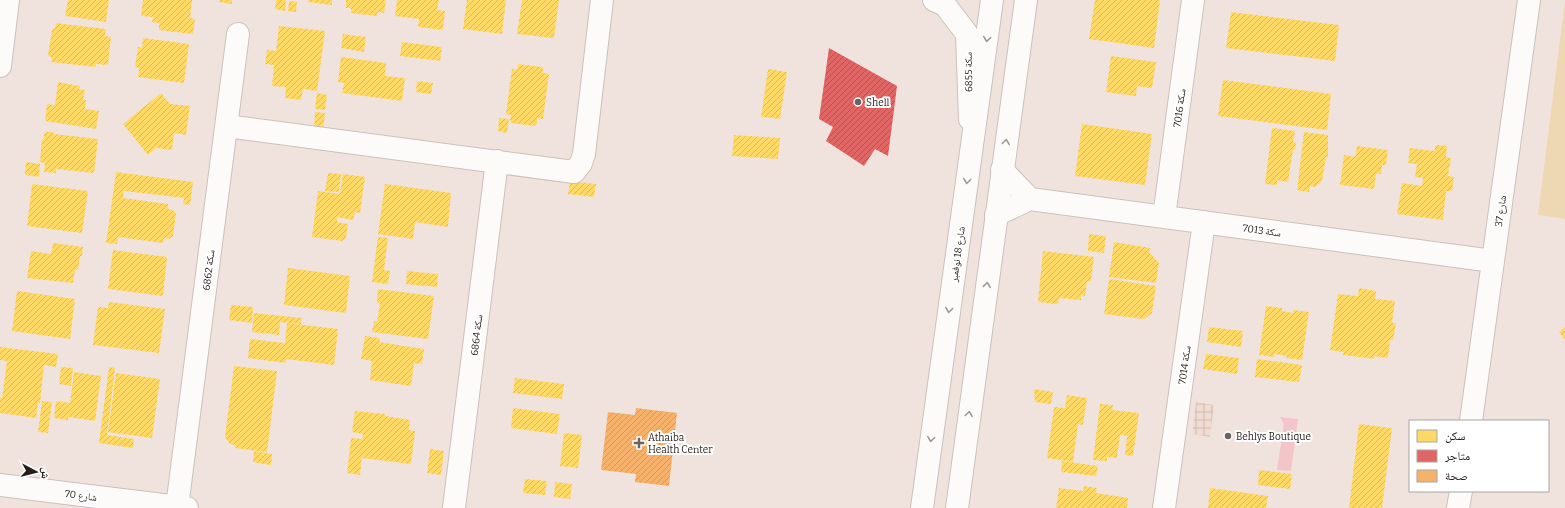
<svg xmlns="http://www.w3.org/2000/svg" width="1565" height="508" font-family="Bitter,'Noto Naskh Arabic',serif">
  <defs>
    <pattern id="industrial-grid" width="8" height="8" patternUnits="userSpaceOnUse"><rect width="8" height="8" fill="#f2dbd0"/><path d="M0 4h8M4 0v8" fill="none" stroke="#cfbcb2"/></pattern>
    <pattern id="homes-hatch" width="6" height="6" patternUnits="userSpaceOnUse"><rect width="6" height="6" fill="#ffd966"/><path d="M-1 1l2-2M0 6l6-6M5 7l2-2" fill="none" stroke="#daba58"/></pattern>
    <pattern id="shops-hatch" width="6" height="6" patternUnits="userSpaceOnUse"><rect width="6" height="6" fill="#e06666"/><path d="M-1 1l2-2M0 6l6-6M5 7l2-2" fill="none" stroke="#b55353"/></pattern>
    <pattern id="health-hatch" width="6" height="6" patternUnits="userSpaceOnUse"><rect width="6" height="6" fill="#f6b26b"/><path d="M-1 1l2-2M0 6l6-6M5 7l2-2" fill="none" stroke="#d3995c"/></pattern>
  </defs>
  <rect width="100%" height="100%" fill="#f0e3dd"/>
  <!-- industrial -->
  <path fill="url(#industrial-grid)" d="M1196,402L1214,405L1210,437L1192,434Z"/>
  <!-- grass -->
  <path fill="#eed7b3" d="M1565,0V219L1538,215Z"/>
  <!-- water -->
  <path fill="#f3c4c8" d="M1280,417L1298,419L1291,471L1277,470L1284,424Z"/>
  <!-- homes -->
  <path fill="url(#homes-hatch)" d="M68,0H109L106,22L65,16Z
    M143,0H192L190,18L195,19L193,34L159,30V23L152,22L153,17L141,16Z
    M219,0H232V4L219,2Z
    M276,0H286L285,11L275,9Z
    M308,0H332V5L308,2Z
    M346,0H386L384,13L378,12L377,16L351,13V8H346Z
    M397,0H439L437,10L445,11L443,30L418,27L419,19L395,16Z
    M467,0H506L502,34L463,29Z
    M522,0H559L554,38L517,34Z
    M1095,0H1160L1154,48L1089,39Z
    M289,1L297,2L296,12L288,11Z
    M1231,12L1339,25L1335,61L1226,48Z
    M56,23L106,29L105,36L111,37L108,65L96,64L95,67L51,62L52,58L48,55L52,30L55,28Z
    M279,26L325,31L317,91L303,89L301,100L285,98L286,87L272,86L274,65L265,64L267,50L276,51Z
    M343,34L366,37L364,52L341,48Z
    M143,38L189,44L184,83L138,77L139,68L135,67L138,47L142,48Z
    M402,42L442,47L440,61L400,56Z
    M1111,56L1156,62L1152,88L1137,86L1136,96L1106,92Z
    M341,57L386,63L385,76L405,78L402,101L342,93L344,83L338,82Z
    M518,64L543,67V73L549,74L543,119L537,118V123L534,126L512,123L510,120L511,115L506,114L512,69L517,70Z
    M768,69L787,72L780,119L761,117Z
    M1223,80L1331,94L1327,130L1218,116Z
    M417,81L433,83L431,94L416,92Z
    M58,82L80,86L79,89L85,90L83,100H86L85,109L99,111L96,129L45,121L47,104L55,105Z
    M161,93L170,104L190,106L186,135L174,133L172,150L156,148L148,155L123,124Z
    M317,93L327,95L325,110L315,109Z
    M315,112L325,113L323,130L314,129Z
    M499,118L509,119L507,133L498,131Z
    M1082,124L1152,134L1145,185L1075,176Z
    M1272,128L1295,131L1293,142L1296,143L1295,150H1293L1288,182L1277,180V185L1265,184Z
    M47,132H53L54,134L98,139L94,173L56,169V173L44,172L45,163L40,162L42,139L44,140V134Z
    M1304,132L1328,135V157H1326L1322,181L1315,187L1310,186L1309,192L1297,190Z
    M734,135L780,138L778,159L732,156Z
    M1436,145L1447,146L1446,157L1451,158L1448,176L1454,177L1452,191H1446L1443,220L1397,214L1402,183L1422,186L1423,178L1415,177L1417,164L1408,163L1410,148L1434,151Z
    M1357,146L1388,150L1386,165H1382L1381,174H1376L1374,189L1340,185L1344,155L1355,157Z
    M26,162L40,164L39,177L25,175Z
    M116,172L193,182L190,205L183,204L184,198L124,191L120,216L123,198L168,204V209L173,210L176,213L173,236L169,239L164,238L163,243L118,237L117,244L106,243Z
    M328,173L341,174L339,192L325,191Z
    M343,174L365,177L360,213L355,212L353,220L337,217V222L348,224L346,238L342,241L312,237L318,191L340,194Z
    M570,181L596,184L594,197L568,194Z
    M32,184L88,191L82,233L27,226Z
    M385,184L451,193L448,227L415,222L413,239L378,234Z
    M1089,234L1106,236L1104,253L1088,251Z
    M378,237L388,238L384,270L390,271L388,284L372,282Z
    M1114,242L1150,248L1149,252L1159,263L1156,283L1109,277Z
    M53,243L83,247L82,256H80L78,270H75L73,283L27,278L31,251L51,254Z
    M113,250L167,257L163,296L108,289Z
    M1043,251L1094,257L1091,281H1087L1085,296L1081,295V300L1059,298L1058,304L1038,302Z
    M288,268L350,276L346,313L284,305Z
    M407,271L438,274L437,287L406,284Z
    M1109,279L1156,286L1152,313L1144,319L1104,314Z
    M1359,288L1376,291L1375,299L1395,301L1392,323H1396L1393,340H1390L1388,358L1374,356V359L1343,355L1344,352L1330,350L1338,294L1358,296Z
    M378,289L434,296L428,339L372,332L374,321L377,322L380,303H377Z
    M17,291L75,299L70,339L12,331Z
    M109,302L165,309L159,353L93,345L98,307L108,308Z
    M231,305L253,307L252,323L229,320Z
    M1266,306L1282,308V311L1293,313V310L1309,312L1302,360L1286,358L1287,356L1275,354L1274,357L1259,355Z
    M254,313L302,318L301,324L280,322L279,335L252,332Z
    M287,323L338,329L334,365L286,359L285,363L248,358L250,339L285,343Z
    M1209,327L1243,331L1241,347L1207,342Z
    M1565,327V340L1559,332Z
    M365,336L380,338L379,342L424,349L422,364L414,363L411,386L370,380L372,361L361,359Z
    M0,347L58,354L56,367L44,365L40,403H38L36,418L0,413V398H2L7,361L0,360Z
    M1206,354L1239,358L1237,374L1203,369Z
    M1257,359L1302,365L1299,382L1255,377Z
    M234,366L277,371L267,452L235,448V445L230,444L225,437Z
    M61,367L73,368L71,386L59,384Z
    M109,367L115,368L107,435L134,439L133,448L99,443Z
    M74,372L101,376L95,421L68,417V420L54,418L56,401L70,403Z
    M116,373L160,379L152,438L108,432Z
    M515,378L564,384L562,399L513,393Z
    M1034,389L1053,392L1051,404L1035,402Z
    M1067,395L1087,398L1083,425L1078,424L1073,462L1047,458L1054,407L1065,408Z
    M42,401L52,402L48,433L38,432Z
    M1100,404L1113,405L1112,410L1139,413L1133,456L1125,455L1127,436L1120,435L1117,458L1107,457V461L1093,460Z
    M513,408L560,414L557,434L511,428Z
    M355,411L385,414V416L410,420L409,430L415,431L411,464L362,458L360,475L347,473L351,438L362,439L363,434L352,432Z
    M1359,424L1392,428L1382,508H1349Z
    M564,433L582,435L578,468L560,466Z
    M430,449L444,451L441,475L427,473Z
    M254,451L272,454L271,465L253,462Z
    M1062,461L1098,466L1096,476L1061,472Z
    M1259,470L1292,474L1290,489L1258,485Z
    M525,479L547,481L545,495L523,493Z
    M555,482L572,484L570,499L554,497Z
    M1084,486L1097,488L1096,493L1128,498L1127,508H1056L1059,488L1083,491Z
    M1210,488L1268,496L1266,508H1208Z"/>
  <!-- shops -->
  <path fill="url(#shops-hatch)" d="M829,48L897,86L888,156L875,149L864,166L826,141L833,127L819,119Z"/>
  <!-- health -->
  <path fill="url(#health-hatch)" d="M636,408L677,413L669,486L635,482L636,474L601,470L608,412L635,415Z"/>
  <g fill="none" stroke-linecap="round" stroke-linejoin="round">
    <defs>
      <path id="minor" d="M934,0L945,5L967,34L970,119
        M0,66L8,0
        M226,126L574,172L581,163L584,154L602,0
        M1002,170L1030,199
        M996,215L1030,199L1493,261
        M1164,217L1193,0
        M1471,421L1529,0
        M0,485L187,508
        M177,507L238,34
        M454,508L497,161
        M1164,508L1204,222
        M1458,508L1461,491"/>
      <path id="major" d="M922,508L992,0
        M957,508L1026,0"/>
    </defs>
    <!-- minor casing -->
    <use href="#minor" stroke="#cbc0bb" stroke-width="24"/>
    <!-- major casing -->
    <use href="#major" stroke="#cbc0bb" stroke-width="24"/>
    <!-- minor -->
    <use href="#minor" stroke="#fdfbfa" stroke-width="22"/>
    <!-- major -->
    <use href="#major" stroke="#fdfbfa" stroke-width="22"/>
  </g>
  <!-- one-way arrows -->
  <defs><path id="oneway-chevron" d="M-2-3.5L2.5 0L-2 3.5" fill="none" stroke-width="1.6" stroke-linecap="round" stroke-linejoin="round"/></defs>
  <g stroke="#9c9795">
    <use href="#oneway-chevron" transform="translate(987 39) rotate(98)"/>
    <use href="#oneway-chevron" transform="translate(1006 142) rotate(-82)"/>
    <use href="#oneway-chevron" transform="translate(967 181) rotate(98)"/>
    <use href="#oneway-chevron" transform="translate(987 285) rotate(-82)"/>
    <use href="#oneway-chevron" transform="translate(949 310) rotate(98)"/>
    <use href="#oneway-chevron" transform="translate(969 414) rotate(-82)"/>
    <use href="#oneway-chevron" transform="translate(931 439) rotate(98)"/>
  </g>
  <!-- markers -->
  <g fill="#6c625e" stroke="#fff" stroke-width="1.5">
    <circle cx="858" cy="102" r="4"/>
    <circle cx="1228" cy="436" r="4"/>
    <path d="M637 437h4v4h4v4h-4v4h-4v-4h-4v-4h4z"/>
  </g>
  <g text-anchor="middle" stroke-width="4" stroke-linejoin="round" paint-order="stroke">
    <!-- street labels -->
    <g font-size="10" fill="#251d19" stroke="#fff">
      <text transform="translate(968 72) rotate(-91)" y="4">سكة 6855</text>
      <text transform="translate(1179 108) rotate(-82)" y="4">سكة 7016</text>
      <text transform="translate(1500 211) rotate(-82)" y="4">شارع 37</text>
      <text transform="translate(1262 230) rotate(8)" y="4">سكة 7013</text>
      <text transform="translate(957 254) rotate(-82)" y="4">شارع 18 نوفمبر</text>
      <text transform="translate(208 270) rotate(-83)" y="4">سكة 6862</text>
      <text transform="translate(476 335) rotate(-83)" y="4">سكة 6864</text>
      <text transform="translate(1184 365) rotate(-82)" y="4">سكة 7014</text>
      <text transform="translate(81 495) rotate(7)" y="4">شارع 70</text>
    </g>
    <!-- poi labels -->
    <g font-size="10" fill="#251d19" stroke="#fff" text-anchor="start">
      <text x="866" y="106">Shell</text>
      <text x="1236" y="440">Behlys Boutique</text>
      <text x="648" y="441">Athaiba<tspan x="648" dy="12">Health Center</tspan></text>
    </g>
  </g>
  <!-- legend -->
  <rect x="1409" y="420" width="140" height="72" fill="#ffffff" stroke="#a8a5a3"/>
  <rect x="1417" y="430" width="20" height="12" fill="#ffd966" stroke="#a8a5a3"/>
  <text x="1445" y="440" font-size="12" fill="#251d19">سكن</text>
  <rect x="1417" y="450" width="20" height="12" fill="#e06666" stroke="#a8a5a3"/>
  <text x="1445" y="460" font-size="12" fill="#251d19">متاجر</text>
  <rect x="1417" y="470" width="20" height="12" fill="#f6b26b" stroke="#a8a5a3"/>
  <text x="1445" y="480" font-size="12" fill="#251d19">صحة</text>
  <!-- north arrow -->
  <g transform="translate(36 472) rotate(97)" stroke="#ffffff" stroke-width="3" paint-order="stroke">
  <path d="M0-3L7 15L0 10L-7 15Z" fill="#251d19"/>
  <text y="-6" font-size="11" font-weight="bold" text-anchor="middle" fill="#251d19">ش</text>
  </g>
</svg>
